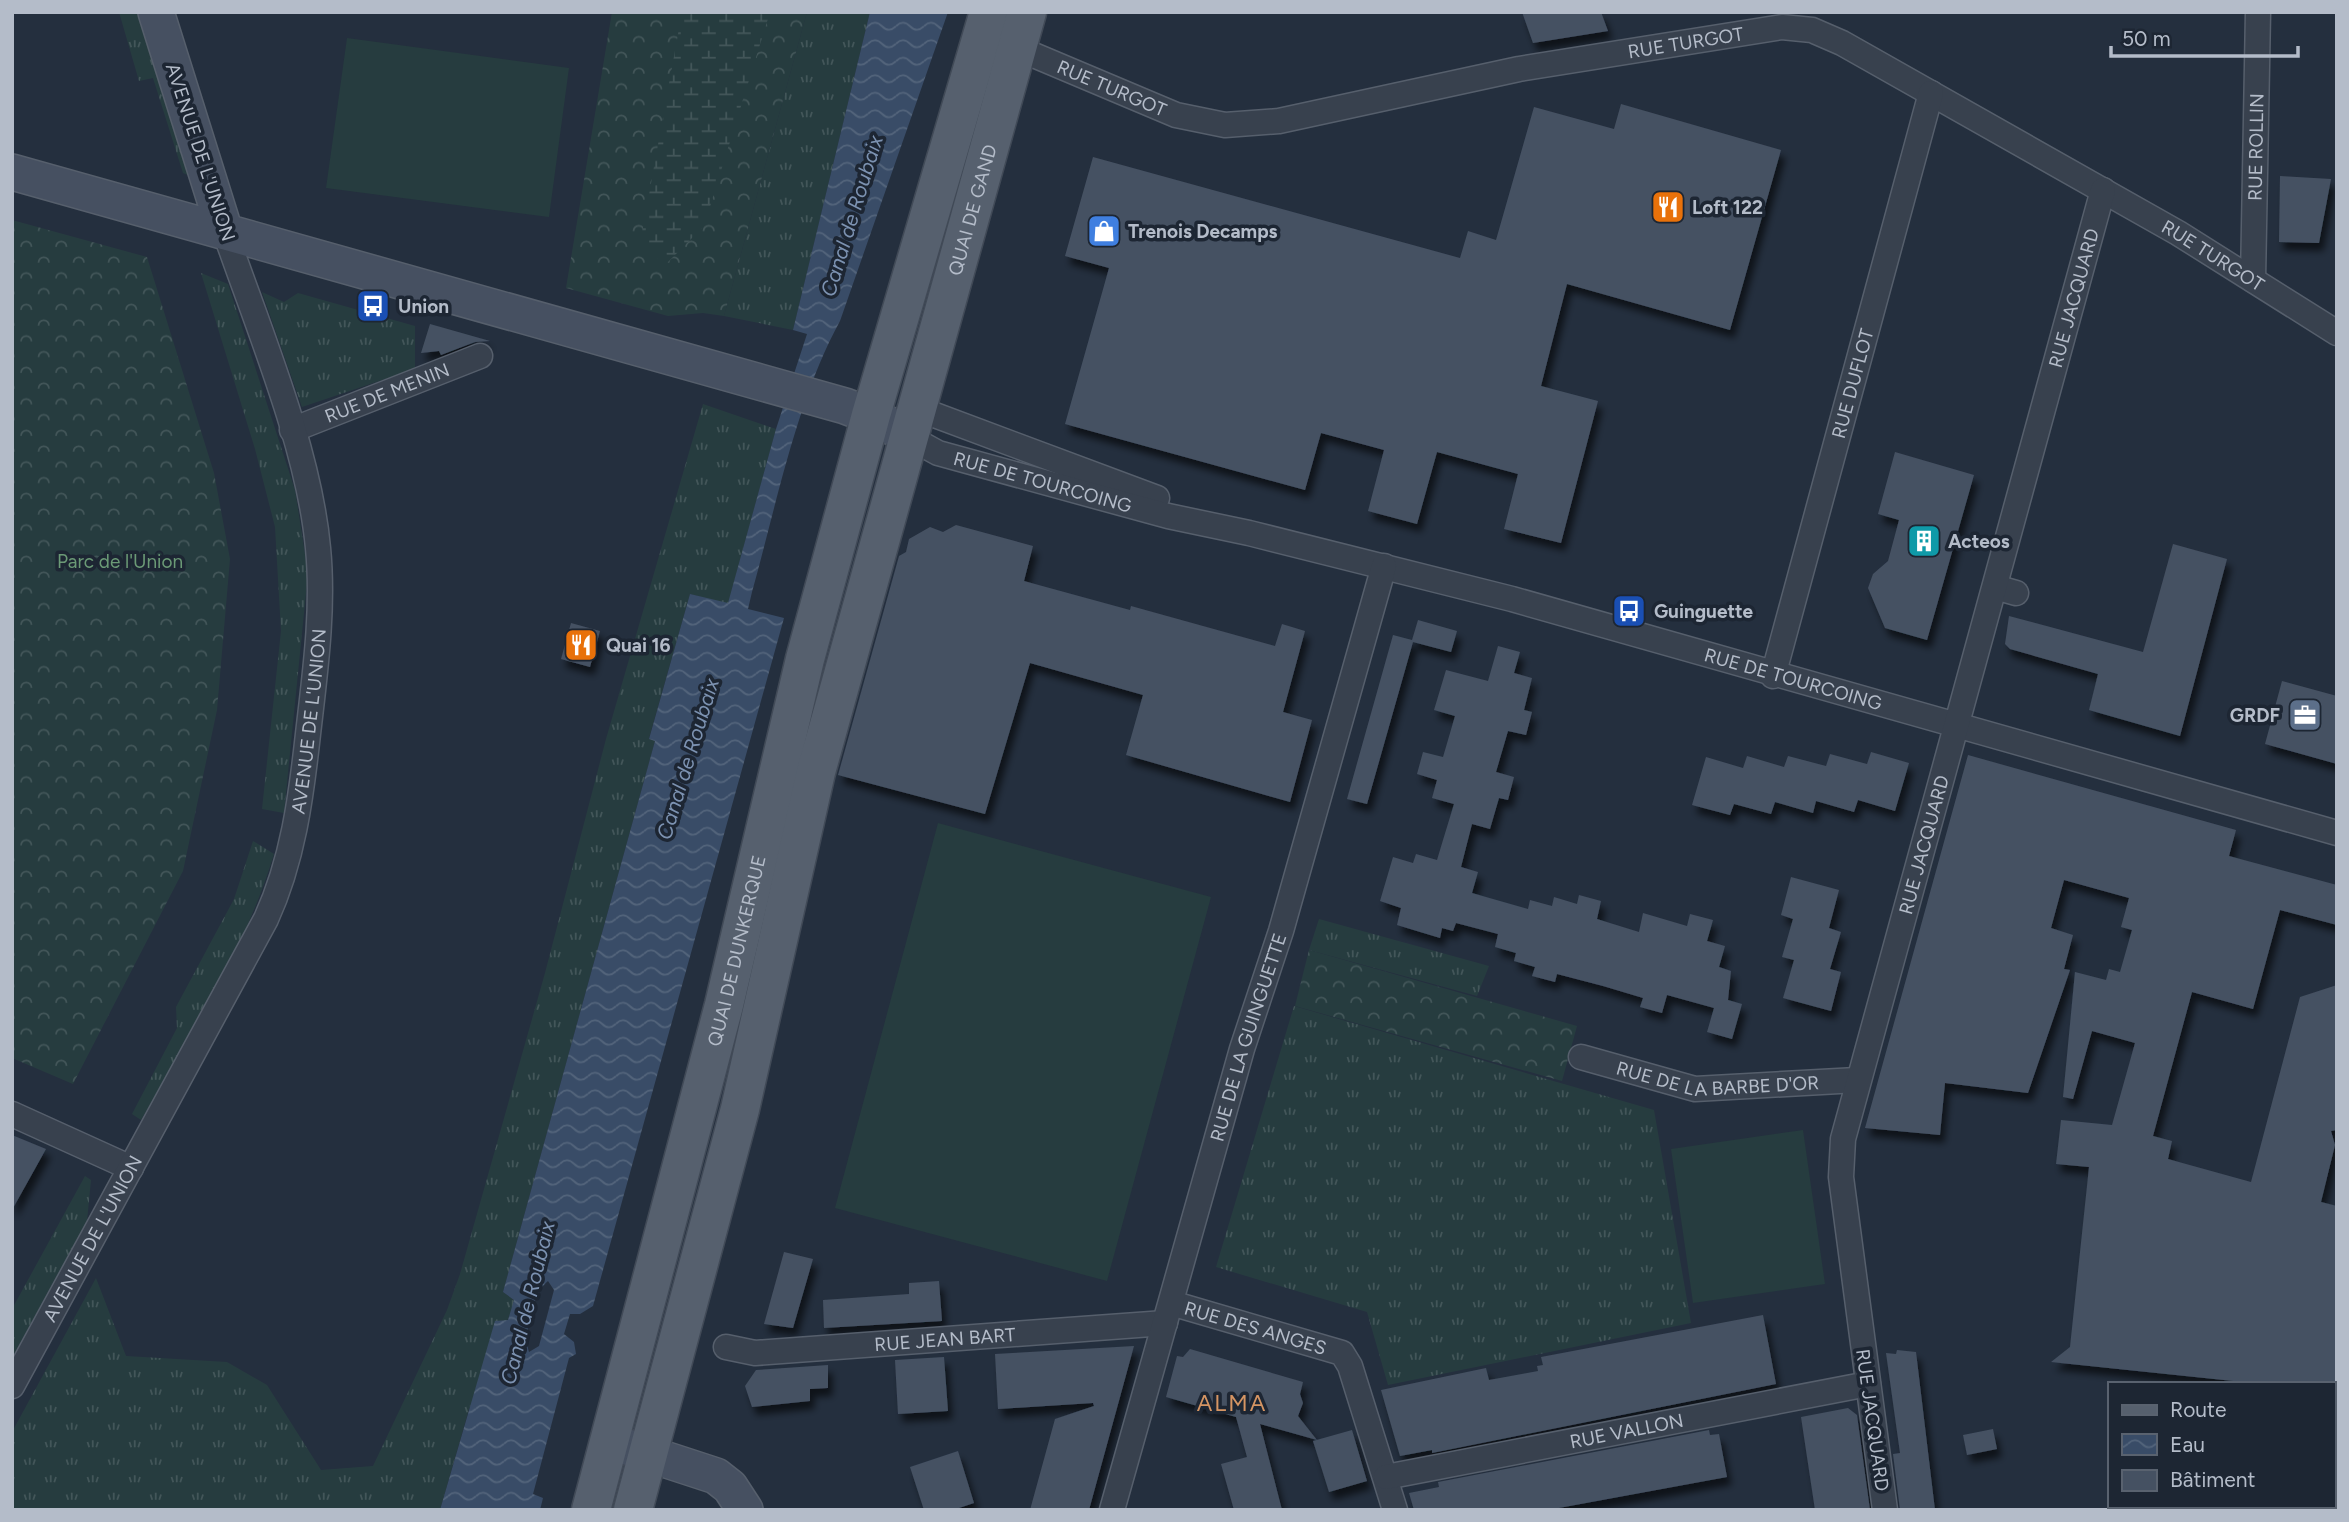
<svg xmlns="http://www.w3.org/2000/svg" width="2349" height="1522" font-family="Figtree,sans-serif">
  <defs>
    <pattern id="grass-tufts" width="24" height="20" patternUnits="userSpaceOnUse" patternTransform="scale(1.75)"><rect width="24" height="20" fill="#263c3f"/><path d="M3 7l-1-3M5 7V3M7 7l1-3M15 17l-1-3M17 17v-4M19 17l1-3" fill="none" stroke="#435659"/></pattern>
    <pattern id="forest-crowns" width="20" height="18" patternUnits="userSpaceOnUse" patternTransform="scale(1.75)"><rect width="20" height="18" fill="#263c3f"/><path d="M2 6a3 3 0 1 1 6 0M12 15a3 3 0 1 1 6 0" fill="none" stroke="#435659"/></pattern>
    <pattern id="wetland-marsh" width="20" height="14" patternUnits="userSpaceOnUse" patternTransform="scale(1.75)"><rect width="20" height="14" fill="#263c3f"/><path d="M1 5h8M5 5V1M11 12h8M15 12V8" fill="none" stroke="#435659"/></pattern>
    <pattern id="water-waves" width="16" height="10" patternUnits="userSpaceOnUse" patternTransform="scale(1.75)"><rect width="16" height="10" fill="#394c67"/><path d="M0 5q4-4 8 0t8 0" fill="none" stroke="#53647b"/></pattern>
    <filter id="shadow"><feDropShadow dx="4.5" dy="8" stdDeviation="3.5" flood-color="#0009"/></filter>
  </defs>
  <rect width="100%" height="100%" fill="#242f3e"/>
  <!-- grass -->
  <path fill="url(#grass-tufts)" d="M119,12H142L196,179L183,173L153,78L139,81Z
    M807,12H870L793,330L724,316Z
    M201,273L228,284L295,490L308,573L284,813L262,809L281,631L275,527L255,449Z
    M262,292L284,302L298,293L415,326V369L302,407Z
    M703,404L776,429L728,604L690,594L649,738L655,741L503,1292L514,1300L513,1307L469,1409L440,1510H12V1432L96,1278L126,1356L227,1362L267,1385L321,1470L373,1466L447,1310L460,1274L545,973L606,739Z
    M253,841L274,854C244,952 192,1032 141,1120L132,1114L177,1028L176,1007L234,899Z
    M1319,919L1489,966L1477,996L1309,950Z
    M1294,1006L1654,1110L1691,1323L1388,1385L1367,1312L1216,1267Z
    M85,1176L91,1180L87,1221L12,1358V1309Z"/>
  <!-- forest -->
  <path fill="url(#forest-crowns)" d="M612,12H807L724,316L703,313L668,316L566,288Z
    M12,220L147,257L214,473L230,559L217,710L183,871L73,1084L12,1058Z
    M1309,950L1577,1026L1562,1081L1295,1006Z"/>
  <!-- wetland -->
  <path fill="url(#wetland-marsh)" d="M682,12H770L704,226L665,265L640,244Z"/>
  <!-- pitch -->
  <path fill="#263c3f" d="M347,38L569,68L549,217L326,188Z
    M938,823L1211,897L1107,1281L835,1208Z
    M1803,1130L1825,1284L1693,1303L1671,1149Z"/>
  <!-- water -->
  <path fill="url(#water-waves)" fill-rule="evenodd" d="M870,12H948L840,321C797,399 776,506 752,592L748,609L784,618L593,1306L580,1314H570L564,1334L574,1342L576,1354L569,1358L533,1494L543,1498L540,1510H440L495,1321L508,1320L514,1300L503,1292L655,741L649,739L690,594L728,603L776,429L807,334L793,330ZM548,1281L554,1290L539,1346L529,1352C523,1335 533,1292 548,1281Z"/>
  <!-- building -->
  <path fill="#455162" filter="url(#shadow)" d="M1522,12H1601L1608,31L1533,43Z
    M1621,104L1781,150L1730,330L1567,284L1541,386L1598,401L1561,543L1504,529L1518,474L1437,452L1417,524L1368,511L1384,450L1321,433L1305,490L1065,424L1109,268L1065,256L1093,157L1460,258L1468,231L1496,240L1534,107L1614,129Z
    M2280,176L2331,179L2319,243L2279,242Z
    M430,324L490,341L475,342L441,355L439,351L421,353Z
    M1895,452L1974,475L1927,640L1885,628L1868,588L1873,574L1888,561L1899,520L1878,514Z
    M956,525L1033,546L1024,581L1130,610L1131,606L1275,646L1282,624L1305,631L1283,712L1312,720L1290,802L1126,755L1143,695L1030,663L985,814L838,775L899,556L906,552L909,539L930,527L943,532Z
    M2173,544L2227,559L2180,736L2089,710L2098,674L2010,649L2005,644L2009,616L2143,652Z
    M1418,620L1457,631L1451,652L1413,642L1367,804L1347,799L1393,635L1412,640Z
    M571,623L600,631L590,667L561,659Z
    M1498,646L1520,652L1514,673L1532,678L1524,710L1532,712L1526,735L1508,731L1496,772L1514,777L1508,800L1499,798L1490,829L1472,824L1461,867L1478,872L1472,893L1528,909L1530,900L1552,906L1554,897L1577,904L1579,895L1601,901L1597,919L1639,932L1643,913L1687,926L1690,914L1713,920L1707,941L1725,946L1719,967L1731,971L1728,1000L1742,1004L1732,1039L1707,1032L1714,1008L1667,995L1662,1013L1640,1007L1643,998L1603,986L1557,974L1555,982L1532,976L1535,967L1514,961L1516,953L1495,947L1498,934L1456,923L1453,931L1442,928L1440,938L1397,925L1401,908L1380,901L1393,857L1413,863L1416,854L1437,860L1443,840L1454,804L1432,798L1437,780L1417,774L1423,752L1443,757L1455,716L1434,710L1446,670L1488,681Z
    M2282,681L2337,696V764L2265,744Z
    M1871,752L1909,763L1895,811L1858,800L1854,812L1816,801L1813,813L1775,802L1771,814L1734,804L1730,815L1692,805L1706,757L1743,768L1747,756L1784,767L1788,756L1826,766L1830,754L1867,764Z
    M1968,755L2236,830L2229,856L2337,885V925L2280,910L2253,1009L2192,992L2153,1136L2172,1141L2168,1159L2251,1182L2300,997L2337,985V1130L2331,1131L2335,1145L2321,1202L2337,1206V1384H2262L2051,1362L2070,1347L2089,1167L2056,1164L2061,1120L2112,1125L2135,1043L2092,1031L2073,1099L2063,1097L2075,972L2106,980L2109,969L2120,972L2132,930L2121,927L2129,898L2064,880L2051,928L2073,935L2064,969L2070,970L2028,1093L1945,1083L1940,1135L1865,1128Z
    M1791,877L1839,890L1829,928L1841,932L1830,969L1841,972L1831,1011L1783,998L1794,960L1782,957L1793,919L1781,915Z
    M12,1135L46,1149L12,1210Z
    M784,1252L813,1259L793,1328L764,1324Z
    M939,1281L942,1321L824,1328L823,1300L909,1294V1283Z
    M1763,1315L1776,1384L1432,1453V1450L1400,1456L1381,1390L1486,1368L1489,1380L1538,1371L1537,1366L1543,1365L1541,1357Z
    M1134,1346L1089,1510H1030L1055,1419L1094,1406L1093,1403L998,1409L995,1354Z
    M1190,1349L1303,1382L1300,1394L1303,1403L1298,1416L1317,1440L1260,1424L1282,1510H1234L1221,1464L1247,1457L1236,1417L1166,1397L1177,1356L1183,1357Z
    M1897,1350L1916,1352L1935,1510H1900L1893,1454L1900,1453L1886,1353L1896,1354Z
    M944,1357L948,1411L898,1414L895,1360Z
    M828,1365V1388L810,1389V1401L752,1407L745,1386L756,1370Z
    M1848,1408L1857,1415L1870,1510H1815L1801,1417Z
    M1993,1429L1997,1449L1967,1455L1963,1435Z
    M1352,1430L1367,1481L1329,1492L1313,1441Z
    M1709,1430L1710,1435L1719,1434L1727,1477L1548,1510H1414L1409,1493L1439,1487L1438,1482Z
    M958,1451L974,1503L953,1510H924L910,1467Z"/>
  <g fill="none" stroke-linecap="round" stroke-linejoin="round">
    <defs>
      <g id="street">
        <path id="s1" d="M1017,48L1176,115L1225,125L1279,121L1519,69L1782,27L1812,30L1842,43L2178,233L2337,333"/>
        <path id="s2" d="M2253,280L2258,12"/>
        <path d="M916,408L1157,498"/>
        <path id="s3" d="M292,430L480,356"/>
        <path id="s4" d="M907,436L938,453L1168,516L1249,533L1512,599L2337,833"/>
        <path d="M1995,587L2016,593"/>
        <path id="s5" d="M1773,676L1931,93"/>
        <path id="s6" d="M1581,1057L1695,1089L1857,1080"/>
        <path d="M12,1114L131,1168"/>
        <path id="s7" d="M1171,1303L1342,1353L1350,1366L1395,1510"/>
        <path id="s8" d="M726,1347L755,1353L1165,1323"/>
        <path id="s9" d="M12,1386L266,919C293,860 301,798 308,734C315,673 324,609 318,548C309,448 258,328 225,232"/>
        <path id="s10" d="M1386,1477L1868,1384"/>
        <path id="s11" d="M1112,1510L1242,1049L1281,931L1384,566"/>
        <path id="s12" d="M1885,1510L1841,1177L1843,1139L2103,190"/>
      </g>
      <path id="secondary" d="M156,12L225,232
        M12,172L845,406L879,419L907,436
        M609,1441L716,1476L730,1487L745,1510"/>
      <g id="primary">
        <path id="s13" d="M591,1510L724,1005L805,659L871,415L989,12"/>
        <path id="s14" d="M633,1510L740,1109L816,772L1027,12"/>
      </g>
    </defs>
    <!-- street casing -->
    <use href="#street" stroke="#565f6c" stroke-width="27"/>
    <!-- secondary casing -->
    <use href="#secondary" stroke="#565f6c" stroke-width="38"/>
    <!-- primary casing -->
    <use href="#primary" stroke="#414a57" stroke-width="41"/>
    <!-- street -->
    <use href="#street" stroke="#38414e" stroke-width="24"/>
    <!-- secondary -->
    <use href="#secondary" stroke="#465061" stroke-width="35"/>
    <!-- primary -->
    <use href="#primary" stroke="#56606e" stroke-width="38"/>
  </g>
  <!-- icons -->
  <defs>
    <symbol id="restaurant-square" viewBox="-11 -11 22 22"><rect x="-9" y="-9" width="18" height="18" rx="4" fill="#e8710a" stroke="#1d2633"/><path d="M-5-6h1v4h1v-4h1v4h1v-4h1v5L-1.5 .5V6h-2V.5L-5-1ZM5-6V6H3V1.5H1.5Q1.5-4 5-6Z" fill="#fff"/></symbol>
    <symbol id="shop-square" viewBox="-11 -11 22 22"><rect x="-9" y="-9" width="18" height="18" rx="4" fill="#3f7fe0" stroke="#1d2633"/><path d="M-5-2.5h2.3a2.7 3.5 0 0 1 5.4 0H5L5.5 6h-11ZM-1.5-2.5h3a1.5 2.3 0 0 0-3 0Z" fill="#fff"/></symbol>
    <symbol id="bus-square" viewBox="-11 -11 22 22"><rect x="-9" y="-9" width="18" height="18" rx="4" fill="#1a4fb4" stroke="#1d2633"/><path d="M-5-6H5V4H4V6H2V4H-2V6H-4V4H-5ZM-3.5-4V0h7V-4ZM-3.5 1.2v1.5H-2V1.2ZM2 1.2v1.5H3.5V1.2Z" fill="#fff"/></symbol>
    <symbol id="building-square" viewBox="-11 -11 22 22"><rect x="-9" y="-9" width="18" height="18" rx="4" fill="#0f9aa8" stroke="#1d2633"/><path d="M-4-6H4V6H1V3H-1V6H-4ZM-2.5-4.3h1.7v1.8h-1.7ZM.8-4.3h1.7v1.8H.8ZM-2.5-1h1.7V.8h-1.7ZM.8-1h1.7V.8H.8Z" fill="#fff"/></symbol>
    <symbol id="office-square" viewBox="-11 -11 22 22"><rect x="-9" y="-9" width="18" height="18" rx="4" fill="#5c6f8a" stroke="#1d2633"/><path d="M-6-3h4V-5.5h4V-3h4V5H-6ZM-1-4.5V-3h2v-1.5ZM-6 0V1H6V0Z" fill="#fff"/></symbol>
  </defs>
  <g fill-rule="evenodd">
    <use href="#restaurant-square" x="1649" y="188" width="38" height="38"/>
    <use href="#shop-square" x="1085" y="212" width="38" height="38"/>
    <use href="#bus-square" x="354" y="287" width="38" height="38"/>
    <use href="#building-square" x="1905" y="522" width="38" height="38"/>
    <use href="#bus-square" x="1610" y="592" width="38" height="38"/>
    <use href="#restaurant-square" x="562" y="626" width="38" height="38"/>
    <use href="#office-square" x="2286" y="696" width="38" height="38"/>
  </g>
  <g text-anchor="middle" stroke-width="7" stroke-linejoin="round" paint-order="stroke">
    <!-- street labels -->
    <g font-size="19" fill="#b4bcc9" stroke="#1d2633">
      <text dy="7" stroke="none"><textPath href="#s1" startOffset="691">RUE TURGOT</textPath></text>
      <text dy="7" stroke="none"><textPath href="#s1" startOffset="103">RUE TURGOT</textPath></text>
      <text dy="7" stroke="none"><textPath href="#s2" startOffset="133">RUE ROLLIN</textPath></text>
      <text transform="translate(201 152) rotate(72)" y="7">AVENUE DE L'UNION</text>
      <text dy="7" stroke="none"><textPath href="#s14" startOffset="1344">QUAI DE GAND</textPath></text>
      <text dy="7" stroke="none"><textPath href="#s1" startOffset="1279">RUE TURGOT</textPath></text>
      <text dy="7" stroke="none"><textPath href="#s12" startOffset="1246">RUE JACQUARD</textPath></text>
      <text dy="7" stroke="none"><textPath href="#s5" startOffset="303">RUE DUFLOT</textPath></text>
      <text dy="7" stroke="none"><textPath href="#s3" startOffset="102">RUE DE MENIN</textPath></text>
      <text dy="7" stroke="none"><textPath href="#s4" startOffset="144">RUE DE TOURCOING</textPath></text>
      <text dy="7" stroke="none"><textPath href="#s4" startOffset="920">RUE DE TOURCOING</textPath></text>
      <text dy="7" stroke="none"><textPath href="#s9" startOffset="735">AVENUE DE L'UNION</textPath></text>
      <text dy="7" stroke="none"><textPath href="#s12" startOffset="679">RUE JACQUARD</textPath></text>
      <text dy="7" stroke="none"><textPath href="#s13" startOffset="578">QUAI DE DUNKERQUE</textPath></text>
      <text dy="7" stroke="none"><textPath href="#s11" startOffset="492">RUE DE LA GUINGUETTE</textPath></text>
      <text dy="7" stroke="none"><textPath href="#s6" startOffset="140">RUE DE LA BARBE D'OR</textPath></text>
      <text dy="7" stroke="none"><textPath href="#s9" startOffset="168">AVENUE DE L'UNION</textPath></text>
      <text dy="7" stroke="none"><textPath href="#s7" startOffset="88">RUE DES ANGES</textPath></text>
      <text dy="7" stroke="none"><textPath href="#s8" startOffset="220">RUE JEAN BART</textPath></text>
      <text transform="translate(1873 1420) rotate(82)" y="7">RUE JACQUARD</text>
      <text dy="7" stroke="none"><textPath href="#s10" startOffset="245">RUE VALLON</textPath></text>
    </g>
    <!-- poi labels -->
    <g font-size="19" font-weight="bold" fill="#b4bcc9" stroke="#1d2633" text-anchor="start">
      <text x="1692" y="214">Loft 122</text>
      <text x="1128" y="238">Trenois Decamps</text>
      <text x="398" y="313">Union</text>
      <text x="1948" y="548">Acteos</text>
      <text x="1654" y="618">Guinguette</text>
      <text x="606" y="652">Quai 16</text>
      <text x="2280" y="722" text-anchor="end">GRDF</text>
    </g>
    <!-- park labels -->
    <g font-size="19" fill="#6b9a76" stroke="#1d2633">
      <text x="120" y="568">Parc de l'Union</text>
    </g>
    <!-- water labels -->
    <g font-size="21" font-style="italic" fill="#7c92b1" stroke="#1d2633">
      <text transform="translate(852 216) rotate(-73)" y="7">Canal de Roubaix</text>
      <text transform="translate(688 759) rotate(-73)" y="7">Canal de Roubaix</text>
      <text transform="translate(528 1303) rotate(-76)" y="7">Canal de Roubaix</text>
    </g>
    <!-- quarter labels -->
    <g font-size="23" letter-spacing="2" fill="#d59563" stroke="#1d2633">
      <text x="1232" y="1411">ALMA</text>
    </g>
  </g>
  <!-- border -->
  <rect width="2349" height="1522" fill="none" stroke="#b4bcc9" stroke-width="28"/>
  <!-- legend -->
  <rect x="2108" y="1382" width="228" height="126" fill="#1d2633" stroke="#59626f" stroke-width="2"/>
  <rect x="2122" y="1405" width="35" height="10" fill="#56606e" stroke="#59626f" stroke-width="2"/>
  <text x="2170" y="1417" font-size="21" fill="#b4bcc9">Route</text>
  <rect x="2122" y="1434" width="35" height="21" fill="url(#water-waves)" stroke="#59626f" stroke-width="2"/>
  <text x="2170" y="1452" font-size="21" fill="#b4bcc9">Eau</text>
  <rect x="2122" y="1470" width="35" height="21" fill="#455162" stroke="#59626f" stroke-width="2"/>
  <text x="2170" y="1487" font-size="21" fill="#b4bcc9">Bâtiment</text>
  <!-- scale -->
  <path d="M2111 46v10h187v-10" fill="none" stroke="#b4bcc9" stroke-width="3.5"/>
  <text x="2122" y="46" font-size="21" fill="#b4bcc9" stroke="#1d2633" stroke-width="5" paint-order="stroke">50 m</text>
</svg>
